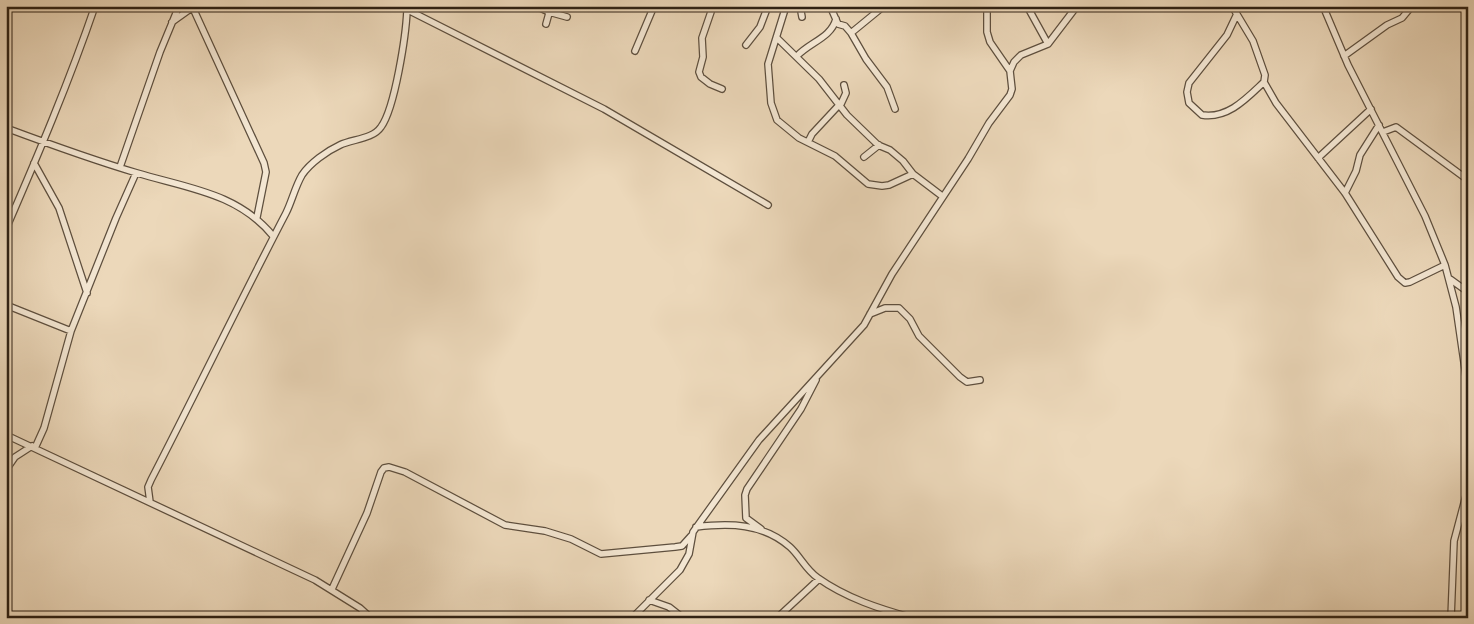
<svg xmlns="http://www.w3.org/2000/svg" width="1474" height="624" font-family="'Old Standard TT',serif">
  <rect width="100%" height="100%" fill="#ecd8ba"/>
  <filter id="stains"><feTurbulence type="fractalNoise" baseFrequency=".004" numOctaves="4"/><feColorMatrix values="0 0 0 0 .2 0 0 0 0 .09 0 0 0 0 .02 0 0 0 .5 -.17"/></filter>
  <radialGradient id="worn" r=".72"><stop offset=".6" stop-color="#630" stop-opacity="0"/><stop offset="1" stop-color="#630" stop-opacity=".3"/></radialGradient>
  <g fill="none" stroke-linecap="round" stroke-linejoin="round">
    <defs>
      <path id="minor" d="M192,6L264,163L266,172L257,217
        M400,6L604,109L768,205
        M536,6L549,12
        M713,6L702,38L703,57L699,72L701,77L710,84L722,89
        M786,6L768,64L771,103L777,120L799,138L835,156L868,184L882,186L889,185L913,174L942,196
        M800,6L802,17
        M830,6L838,24L845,26L851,33L866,59L887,87L895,109
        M987,6V32L990,42L1010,71
        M1027,6L1048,44
        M1232,6L1253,41L1265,75L1264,82L1276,103L1345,193L1398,277L1405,283L1410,282L1445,265
        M1323,6L1348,65L1425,216L1445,265L1456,307L1468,390
        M1466,6L1468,9
        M549,12L567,17
        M1236,16L1227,35L1189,83L1187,92L1189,103L1202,115C1228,119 1247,98 1264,82
        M172,22L193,7
        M546,24L551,6
        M851,33L884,6
        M777,38L819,79L847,115L878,145L890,150L903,161L913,174
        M746,45L760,27L768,6
        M635,51L654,6
        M797,56C810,42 831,38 836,19
        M1344,56L1387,25L1402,18L1412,6
        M840,106L846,93L844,85
        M6,128C49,144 93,160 137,173C187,188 238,193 273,236
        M1383,132L1396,127L1468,180
        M808,142L812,134L839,105
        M864,157L879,145
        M1318,158L1371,109
        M34,163L59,208L87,293
        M120,167L160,52L179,6
        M1345,193L1356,171L1360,155L1379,125
        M6,229C38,155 69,82 95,6
        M1450,279L1468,292
        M6,305L71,331
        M870,314L885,308H899L910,319L919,336L960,377L967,382L980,380
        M6,435L315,580L360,608L371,618
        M35,448L44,428L71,331L116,218L136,173
        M6,470L15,457L32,446
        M150,502L148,487L151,480C197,391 240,301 286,213C292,201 295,187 302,175C310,163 327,151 340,145C353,139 373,139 381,127C395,108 406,35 407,10
        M1463,514L1468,529
        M696,527C729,523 763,523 790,547C800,556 806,570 818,578C846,598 880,609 913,618
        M761,529L746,518L745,495L747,489L801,409L816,380
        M332,589L367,513L381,472L384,468L389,467L405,472L505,525L545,531L571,539L601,554L675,547L682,546L691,536
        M649,600L669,607L683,618
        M632,618L680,570L689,554L693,532L759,440L864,325L892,274L968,159L989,123L1010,95L1012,89L1010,71L1014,62L1021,55L1048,44L1077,6
        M777,618L819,579
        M1451,618L1454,541L1468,488"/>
    </defs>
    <!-- minor casing -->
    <use href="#minor" stroke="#5e4f3e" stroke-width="8"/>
    <!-- minor -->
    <use href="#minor" stroke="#f3e6d2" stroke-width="5.5"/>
  </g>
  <!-- margin -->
  <rect width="1474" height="624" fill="none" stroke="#ecd8ba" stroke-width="25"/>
  <rect x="8" y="8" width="1459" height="609" fill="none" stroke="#2e2114" stroke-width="2.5"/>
  <rect x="12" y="12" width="1449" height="599" fill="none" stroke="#2e2114"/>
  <rect width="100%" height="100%" filter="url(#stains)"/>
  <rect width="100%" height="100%" fill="url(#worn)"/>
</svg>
